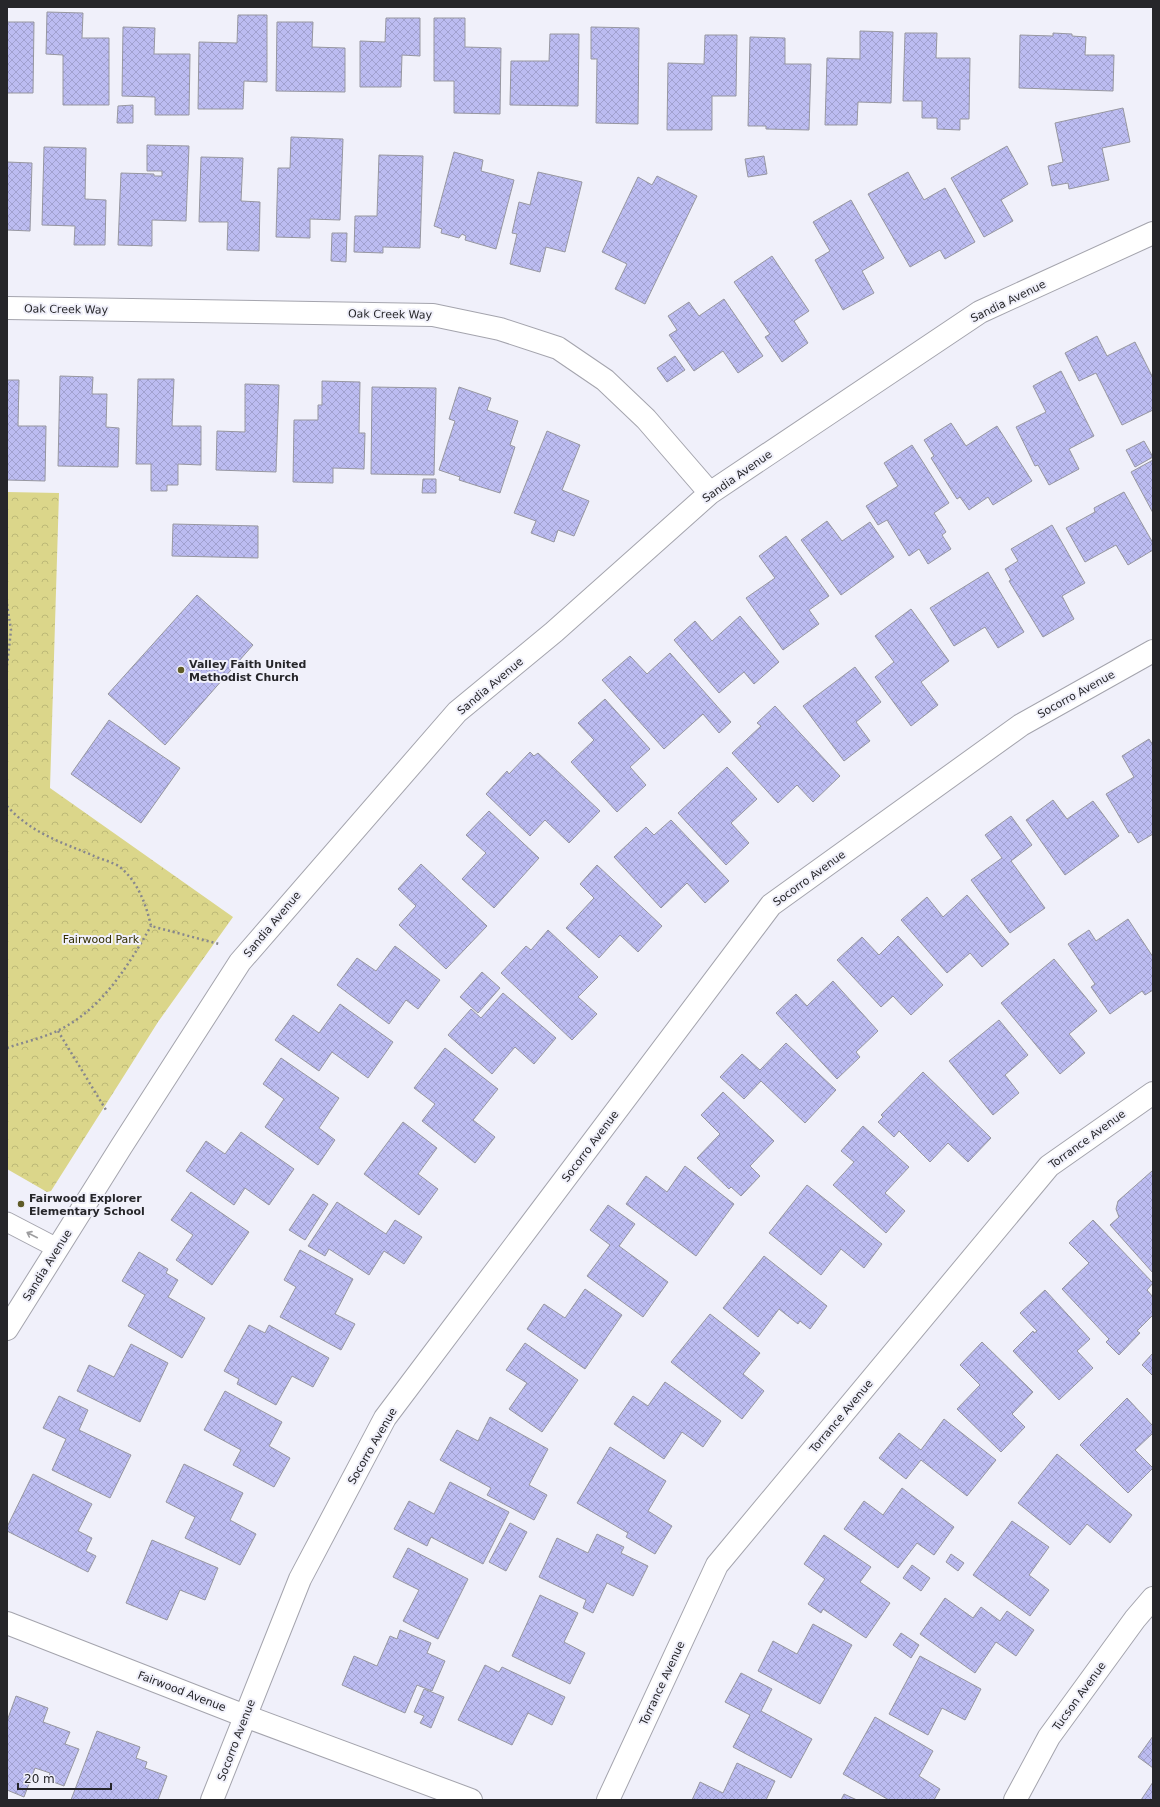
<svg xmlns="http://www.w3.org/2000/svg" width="1160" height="1807" font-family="'DejaVu Sans',sans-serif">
  <defs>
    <pattern id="park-crowns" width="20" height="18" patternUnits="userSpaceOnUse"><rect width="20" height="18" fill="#dbd68a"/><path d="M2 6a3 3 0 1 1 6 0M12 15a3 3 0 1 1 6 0" fill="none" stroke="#bcb877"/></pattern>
    <pattern id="building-cross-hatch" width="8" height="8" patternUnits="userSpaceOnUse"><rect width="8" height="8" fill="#bcbcf1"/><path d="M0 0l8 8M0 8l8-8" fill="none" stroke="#a1a1cf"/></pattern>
  </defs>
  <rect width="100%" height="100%" fill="#f0f0fa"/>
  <!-- park -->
  <path fill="url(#park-crowns)" d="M7,492L59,493L50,788L233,917L158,1022L51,1191L47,1192L7,1169Z"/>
  <!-- building -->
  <path fill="url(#building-cross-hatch)" stroke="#9797a0" d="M47,12L83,13L82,38H109V105H63V55L46,54Z
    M238,15H267V82L244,81L243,109H198L199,42L237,43Z
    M386,18H420V56L402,55L401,87H360V41L385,42Z
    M434,18H465V47L501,48L500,114L454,113V81H434Z
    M7,22H34L33,93H7Z
    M277,22H313L312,47L345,48V92L276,91Z
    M123,27L155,28L154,54H190L189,115H155V97L122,96Z
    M591,27L639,28L638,124L596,123L597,59H591Z
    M860,31L893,32L891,103L858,102L857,125H825L827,58L860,59Z
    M905,33H937L936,58H970L969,119H960V130L937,129V118H922V101H903Z
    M1053,33L1072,34V36L1086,37L1085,55H1114L1113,91L1019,88L1020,35L1053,36Z
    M550,34H579L578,106L510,105L511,61H549Z
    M705,35H737L736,96H712V130H667L668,63L704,64Z
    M750,37L785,38V64H811L809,130L766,129V126H748Z
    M133,105V123H117L118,106Z
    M1123,108L1130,142L1102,148L1109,180L1069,189L1068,183L1052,186L1048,166L1063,162L1055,123Z
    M291,137L343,139L340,220L310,219V238L276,237L278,168H290Z
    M147,145L189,146L186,221L152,220V246L118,245L121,173L154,174V176H162V171H147Z
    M1007,146L1028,184L1001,200L1013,221L984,237L951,178Z
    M44,147L86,148L85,199L106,200L105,245H74L75,226L42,225Z
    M454,152L483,160L481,171L514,180L496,249L465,240L466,236L462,234L459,238L441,233L442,229L434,226Z
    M379,155L423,156L420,248L383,247V253L354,252L355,216H377Z
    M764,156L767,174L748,177L745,159Z
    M201,157L243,158L241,201L260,202L259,251L227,250L228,222H199Z
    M7,162L32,163L30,231L7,230Z
    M538,172L582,182L565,252L546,247L540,272L510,264L517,234L512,233L519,202L530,205Z
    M908,172L924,200L945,188L975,242L945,259L940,250L910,267L868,194Z
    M657,176L697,196L645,304L615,289L627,264L602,252L638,177L652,185Z
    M851,200L884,258L862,271L874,293L843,310L815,260L830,251L813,222Z
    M332,233H347L346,262L331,261Z
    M772,256L809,311L794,321L808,343L782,362L765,337L770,334L734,282Z
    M724,299L763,356L738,373L723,351L694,371L669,335L677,330L668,316L689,302L699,316Z
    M1097,336L1107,356L1135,342L1153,378V410L1122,425L1096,373L1079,381L1065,353Z
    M675,356L685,370L667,382L657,368Z
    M1061,371L1094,436L1069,449L1079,469L1049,485L1038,465L1035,466L1016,427L1046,412L1033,386Z
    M60,376L93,377L92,394H107L106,427L119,428L118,467L58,466Z
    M138,379H174L172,426H201V465L178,464V485H167V491H151V464H136Z
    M7,380H19L18,426H46L45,481L7,480Z
    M322,381L360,382L359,433H365L364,469L333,468V483L293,482L294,420H318V405H322Z
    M245,384L279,385L276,472L216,470L217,431L245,432Z
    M372,387L436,388L434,475L371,474Z
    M459,387L491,398L487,410L518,421L510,445L515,447L500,493L459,480L460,477L439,470L455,421L449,419Z
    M951,423L966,446L997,426L1032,481L993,505L988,497L969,510L960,497L957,499L931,458L934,456L924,440Z
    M547,431L580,445L562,490L589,501L574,536L558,530L554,542L531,533L536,521L514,513Z
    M1144,441L1153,457L1135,467L1126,450Z
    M912,445L949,503L934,513L946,532L942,535L951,549L928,564L919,549L909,556L887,520L878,525L866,506L898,486L884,463Z
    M1153,460V513L1131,472Z
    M423,479H436V493H422Z
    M1124,492L1153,543V550L1128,565L1116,545L1085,562L1066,528L1095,512L1094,508Z
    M827,521L842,541L870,522L894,557L841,595L801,540Z
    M173,524L258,526V558L172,556Z
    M1052,525L1085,583L1062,596L1074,619L1043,637L1009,581L1011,580L1005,569L1018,561L1011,549Z
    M786,536L829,596L809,610L819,624L783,650L746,598L775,578L759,556Z
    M988,572L1024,632L998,648L985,627L954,646L930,608Z
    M197,595L253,645L165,745L108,694Z
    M911,609L949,661L921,682L938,705L911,726L875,677L894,662L875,636Z
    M740,616L779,662L754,684L744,672L719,693L674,640L695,621L712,641Z
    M670,653L731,722L719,733L703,714L664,749L602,680L630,656L647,674Z
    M855,667L881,702L856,722L870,741L844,761L803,706Z
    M605,699L650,749L630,767L646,785L617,812L571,762L594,740L578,723Z
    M775,706L840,776L813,802L797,785L778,803L732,753L761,726L757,723Z
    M109,720L180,768L141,823L71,774Z
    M1149,739L1153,745V834L1138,843L1131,832L1129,833L1106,794L1134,777L1122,756Z
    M530,752L534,756L538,753L600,811L569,843L545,820L530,836L486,794L507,771L509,774Z
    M727,767L757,799L731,823L749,843L726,865L678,813Z
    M1053,800L1067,819L1093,801L1119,836L1065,875L1026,820Z
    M489,811L539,858L494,908L462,879L486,853L466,835Z
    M1011,816L1032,845L1011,861L1045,908L1010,933L971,880L1002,858L985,835Z
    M671,820L729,881L705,903L687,883L661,908L614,857L646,827L654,835Z
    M421,864L487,926L446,969L399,925L416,906L398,889Z
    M597,865L662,926L638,952L620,935L599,958L566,928L594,898L580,884Z
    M967,895L1009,944L982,967L970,953L947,973L901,920L927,897L943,917Z
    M1128,919L1153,957V990L1145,995L1142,991L1110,1014L1091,987L1095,984L1068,944L1089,930L1096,941Z
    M548,930L598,977L578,997L597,1014L572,1040L501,973L526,946L531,950Z
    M898,936L943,985L911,1015L893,996L881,1007L837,960L862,937L879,955Z
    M395,946L440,980L418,1009L406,1000L389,1024L337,985L357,958L376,971Z
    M1054,959L1097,1011L1069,1034L1085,1053L1060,1074L1001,1003Z
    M482,972L500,988L478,1013L460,997Z
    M833,981L878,1031L856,1052L860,1057L837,1079L776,1013L796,994L807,1006Z
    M503,993L556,1038L534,1064L515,1047L492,1074L448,1035L471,1009L481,1018Z
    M340,1004L393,1042L368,1078L332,1052L319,1071L275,1040L293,1015L319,1033Z
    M999,1020L1028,1055L1005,1075L1019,1093L993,1115L949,1061Z
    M786,1043L836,1090L805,1123L761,1081L744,1099L720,1077L742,1054L760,1070Z
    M445,1048L498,1089L473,1120L495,1137L475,1163L422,1121L435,1104L414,1088Z
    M281,1058L339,1098L319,1128L335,1140L318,1165L265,1127L284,1099L263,1084Z
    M923,1072L991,1138L968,1162L948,1143L930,1162L899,1131L894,1137L878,1122L883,1117L881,1115Z
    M723,1092L774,1141L750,1166L760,1176L741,1196L731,1187L729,1189L697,1158L720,1134L701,1115Z
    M403,1122L437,1148L418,1174L438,1189L419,1215L364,1174Z
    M863,1126L909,1167L885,1193L905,1211L886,1233L833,1185L854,1162L841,1151Z
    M241,1132L294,1169L269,1205L245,1188L234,1205L186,1171L206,1141L225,1154Z
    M685,1166L734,1204L696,1256L626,1204L646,1176L667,1192Z
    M1152,1171L1153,1172V1273L1110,1225L1119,1217L1116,1209L1118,1201Z
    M807,1185L882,1244L864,1268L841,1249L821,1275L769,1233Z
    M191,1192L249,1232L212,1285L176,1260L193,1235L171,1220Z
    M313,1194L328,1204L305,1240L289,1230Z
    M337,1202L386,1234L395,1220L422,1237L404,1264L384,1251L369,1275L329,1249L325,1256L308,1246Z
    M608,1205L635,1224L619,1246L668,1282L643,1317L587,1276L610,1245L590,1230Z
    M1093,1220L1153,1283L1147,1290L1153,1297V1315L1137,1331L1140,1333L1119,1355L1106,1342L1109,1339L1062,1289L1089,1263L1069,1243Z
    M300,1250L353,1279L335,1314L355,1324L341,1350L280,1317L296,1287L284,1280Z
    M139,1252L168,1269L166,1273L178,1280L168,1297L205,1318L182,1358L128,1326L145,1295L122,1281Z
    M764,1256L827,1306L810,1329L800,1321L798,1324L779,1309L758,1337L723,1308Z
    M585,1289L622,1315L585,1369L527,1329L544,1304L565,1318Z
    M1045,1290L1090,1339L1077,1351L1093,1368L1059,1400L1013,1351L1033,1331L1034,1333L1037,1331L1020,1313Z
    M710,1314L760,1353L743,1374L764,1391L742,1419L671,1362Z
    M249,1325L265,1333L269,1325L329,1358L313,1387L292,1376L276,1405L237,1384L239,1379L224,1371Z
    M982,1342L1033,1392L1012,1414L1025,1427L1001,1452L957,1409L980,1385L960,1365Z
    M525,1343L578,1380L542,1432L509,1409L527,1383L506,1370Z
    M131,1344L168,1363L140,1422L77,1391L89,1365L114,1377Z
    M1153,1353V1376L1142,1365Z
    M665,1382L721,1421L703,1447L682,1432L664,1459L614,1424L633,1396L648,1406Z
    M225,1391L282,1422L269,1446L290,1458L274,1487L233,1465L241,1450L204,1430Z
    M59,1396L88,1410L79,1430L131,1455L110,1498L52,1470L66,1439L43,1428Z
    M1127,1398L1153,1426V1433L1135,1450L1153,1468L1128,1493L1080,1445Z
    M490,1417L548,1449L529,1485L547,1495L534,1520L487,1495L491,1488L440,1460L457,1430L478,1441Z
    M944,1419L996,1460L967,1496L921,1460L906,1479L879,1458L899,1433L921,1450Z
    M610,1447L666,1481L648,1511L672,1526L655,1554L626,1537L628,1533L577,1503Z
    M1057,1454L1132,1515L1110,1543L1087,1524L1070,1545L1018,1503Z
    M184,1464L243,1493L230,1520L256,1534L240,1565L185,1538L195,1517L166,1502Z
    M33,1474L92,1504L78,1531L92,1538L86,1551L96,1556L88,1572L7,1531V1527Z
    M450,1482L509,1512L483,1564L431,1537L427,1546L394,1529L409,1501L434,1514Z
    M902,1488L954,1527L934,1555L917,1543L898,1568L844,1529L864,1501L883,1515Z
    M1012,1521L1049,1547L1029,1575L1049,1590L1030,1616L973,1575Z
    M510,1523L527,1532L506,1571L489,1562Z
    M597,1534L624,1547L621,1553L648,1566L633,1596L607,1583L593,1613L583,1608L586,1600L539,1577L557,1538L588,1553Z
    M824,1535L871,1567L860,1582L890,1603L866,1638L823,1609L821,1613L808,1604L825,1579L804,1564Z
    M152,1540L218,1568L205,1600L180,1590L167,1620L126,1603Z
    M408,1548L468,1579L438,1639L403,1621L419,1590L393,1577Z
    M951,1554L964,1563L958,1571L946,1562Z
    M912,1565L930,1578L921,1591L903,1578Z
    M540,1595L578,1613L564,1642L585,1653L570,1684L512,1656Z
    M945,1598L973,1618L981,1607L1000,1621L1007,1611L1034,1630L1016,1656L996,1642L975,1673L920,1634Z
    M813,1624L852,1645L820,1704L758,1671L773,1641L797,1654Z
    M400,1630L431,1643L427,1653L445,1661L432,1691L417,1685L405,1713L342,1685L354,1656L377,1666L390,1636L397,1639Z
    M901,1633L919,1645L911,1658L893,1645Z
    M920,1656L981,1689L965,1720L942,1708L928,1735L889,1714Z
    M485,1665L499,1672L502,1667L565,1697L552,1725L528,1713L512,1745L458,1720Z
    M741,1673L772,1689L761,1711L812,1739L791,1778L733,1747L750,1715L725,1702Z
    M424,1689L444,1697L431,1728L420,1723L424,1716L414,1712Z
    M16,1696L48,1708L43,1722L70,1732L65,1744L79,1749L64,1786L48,1780L50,1773L35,1768L24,1797L7,1790V1721Z
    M875,1717L933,1751L919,1776L940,1789L934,1800H889L843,1774Z
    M97,1731L140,1747L136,1758L147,1762L145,1768L167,1776L158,1800H71Z
    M1153,1736V1768L1138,1757Z
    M737,1763L775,1781L766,1800H692L700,1782L723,1793Z
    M1153,1782V1800H1141Z
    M844,1794L857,1800H841Z"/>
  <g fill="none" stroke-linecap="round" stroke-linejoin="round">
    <defs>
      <path id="lane" d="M7,1222L57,1248"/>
      <path id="street" d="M7,308L433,315L500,329L558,348L605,380L646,419L710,493
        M7,1329L121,1147L240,962L457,712L554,632L710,493L980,312L1153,233
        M7,1623L245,1716L471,1800
        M212,1800L300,1579L385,1418L771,905L1021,725L1153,651
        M608,1800L717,1565L1049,1166L1153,1093
        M1015,1800L1049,1737L1135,1619L1153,1598"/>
    </defs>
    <!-- lane casing -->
    <use href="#lane" stroke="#a4a4ad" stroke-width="21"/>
    <!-- street casing -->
    <use href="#street" stroke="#a4a4ad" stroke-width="24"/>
    <!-- path -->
    <path stroke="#87878d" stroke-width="2.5" stroke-dasharray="2 3" stroke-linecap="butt" d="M7,604L11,630L7,666
      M7,806C30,832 60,842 92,855C100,859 113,862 120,867C138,882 146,904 151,926L219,944
      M58,1031L106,1110
      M7,1048C24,1042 43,1038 59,1030C102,1009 128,966 151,926"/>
    <!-- lane -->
    <use href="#lane" stroke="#fff" stroke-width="19"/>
    <!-- street -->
    <use href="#street" stroke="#fff" stroke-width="22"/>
  </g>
  <!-- one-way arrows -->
  <defs><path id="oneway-shaft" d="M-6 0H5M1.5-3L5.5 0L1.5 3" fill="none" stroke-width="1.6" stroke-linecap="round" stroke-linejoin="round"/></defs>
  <use stroke="#9d9d9f" href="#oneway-shaft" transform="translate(32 1235) rotate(-153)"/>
  <!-- markers -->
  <g fill="#5f5b27" stroke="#f0f0fa" stroke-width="1.5">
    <circle cx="181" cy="670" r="4"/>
    <circle cx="21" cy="1204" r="4"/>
  </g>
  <g text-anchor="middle" stroke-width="4" stroke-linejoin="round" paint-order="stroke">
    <!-- street labels -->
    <g font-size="11" fill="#26262a" stroke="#f0f0fa">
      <text transform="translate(1008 301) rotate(-26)" y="4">Sandia Avenue</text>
      <text transform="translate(66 309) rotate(1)" y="4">Oak Creek Way</text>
      <text transform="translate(390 314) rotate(1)" y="4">Oak Creek Way</text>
      <text transform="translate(737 476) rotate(-35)" y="4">Sandia Avenue</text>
      <text transform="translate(490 686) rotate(-40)" y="4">Sandia Avenue</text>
      <text transform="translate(1076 694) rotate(-29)" y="4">Socorro Avenue</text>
      <text transform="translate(809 878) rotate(-36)" y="4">Socorro Avenue</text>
      <text transform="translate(272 924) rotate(-50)" y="4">Sandia Avenue</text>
      <text transform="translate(1087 1139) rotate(-36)" y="4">Torrance Avenue</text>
      <text transform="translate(590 1146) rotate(-53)" y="4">Socorro Avenue</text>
      <text transform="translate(47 1265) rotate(-58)" y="4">Sandia Avenue</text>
      <text transform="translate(841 1416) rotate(-50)" y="4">Torrance Avenue</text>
      <text transform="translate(372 1446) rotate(-60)" y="4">Socorro Avenue</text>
      <text transform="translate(662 1683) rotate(-65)" y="4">Torrance Avenue</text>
      <text transform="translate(182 1691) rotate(21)" y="4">Fairwood Avenue</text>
      <text transform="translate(1079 1696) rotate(-54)" y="4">Tucson Avenue</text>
      <text transform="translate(236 1740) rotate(-69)" y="4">Socorro Avenue</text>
    </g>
    <!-- poi labels -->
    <g font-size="11" font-weight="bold" fill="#26262a" stroke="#f0f0fa" text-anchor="start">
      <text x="189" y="668">Valley Faith United<tspan x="189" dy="13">Methodist Church</tspan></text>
      <text x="29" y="1202">Fairwood Explorer<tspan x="29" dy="13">Elementary School</tspan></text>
    </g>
    <!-- park labels -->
    <g font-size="11" fill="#322e00" stroke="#f0f0fa">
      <text x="101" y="943">Fairwood Park</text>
    </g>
  </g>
  <!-- border -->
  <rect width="1160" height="1807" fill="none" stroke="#26262a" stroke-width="16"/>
  <!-- scale -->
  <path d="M18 1783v6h93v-6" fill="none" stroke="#26262a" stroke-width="2"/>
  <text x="24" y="1783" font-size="12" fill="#26262a" stroke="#f0f0fa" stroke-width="3" paint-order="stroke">20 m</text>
</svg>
